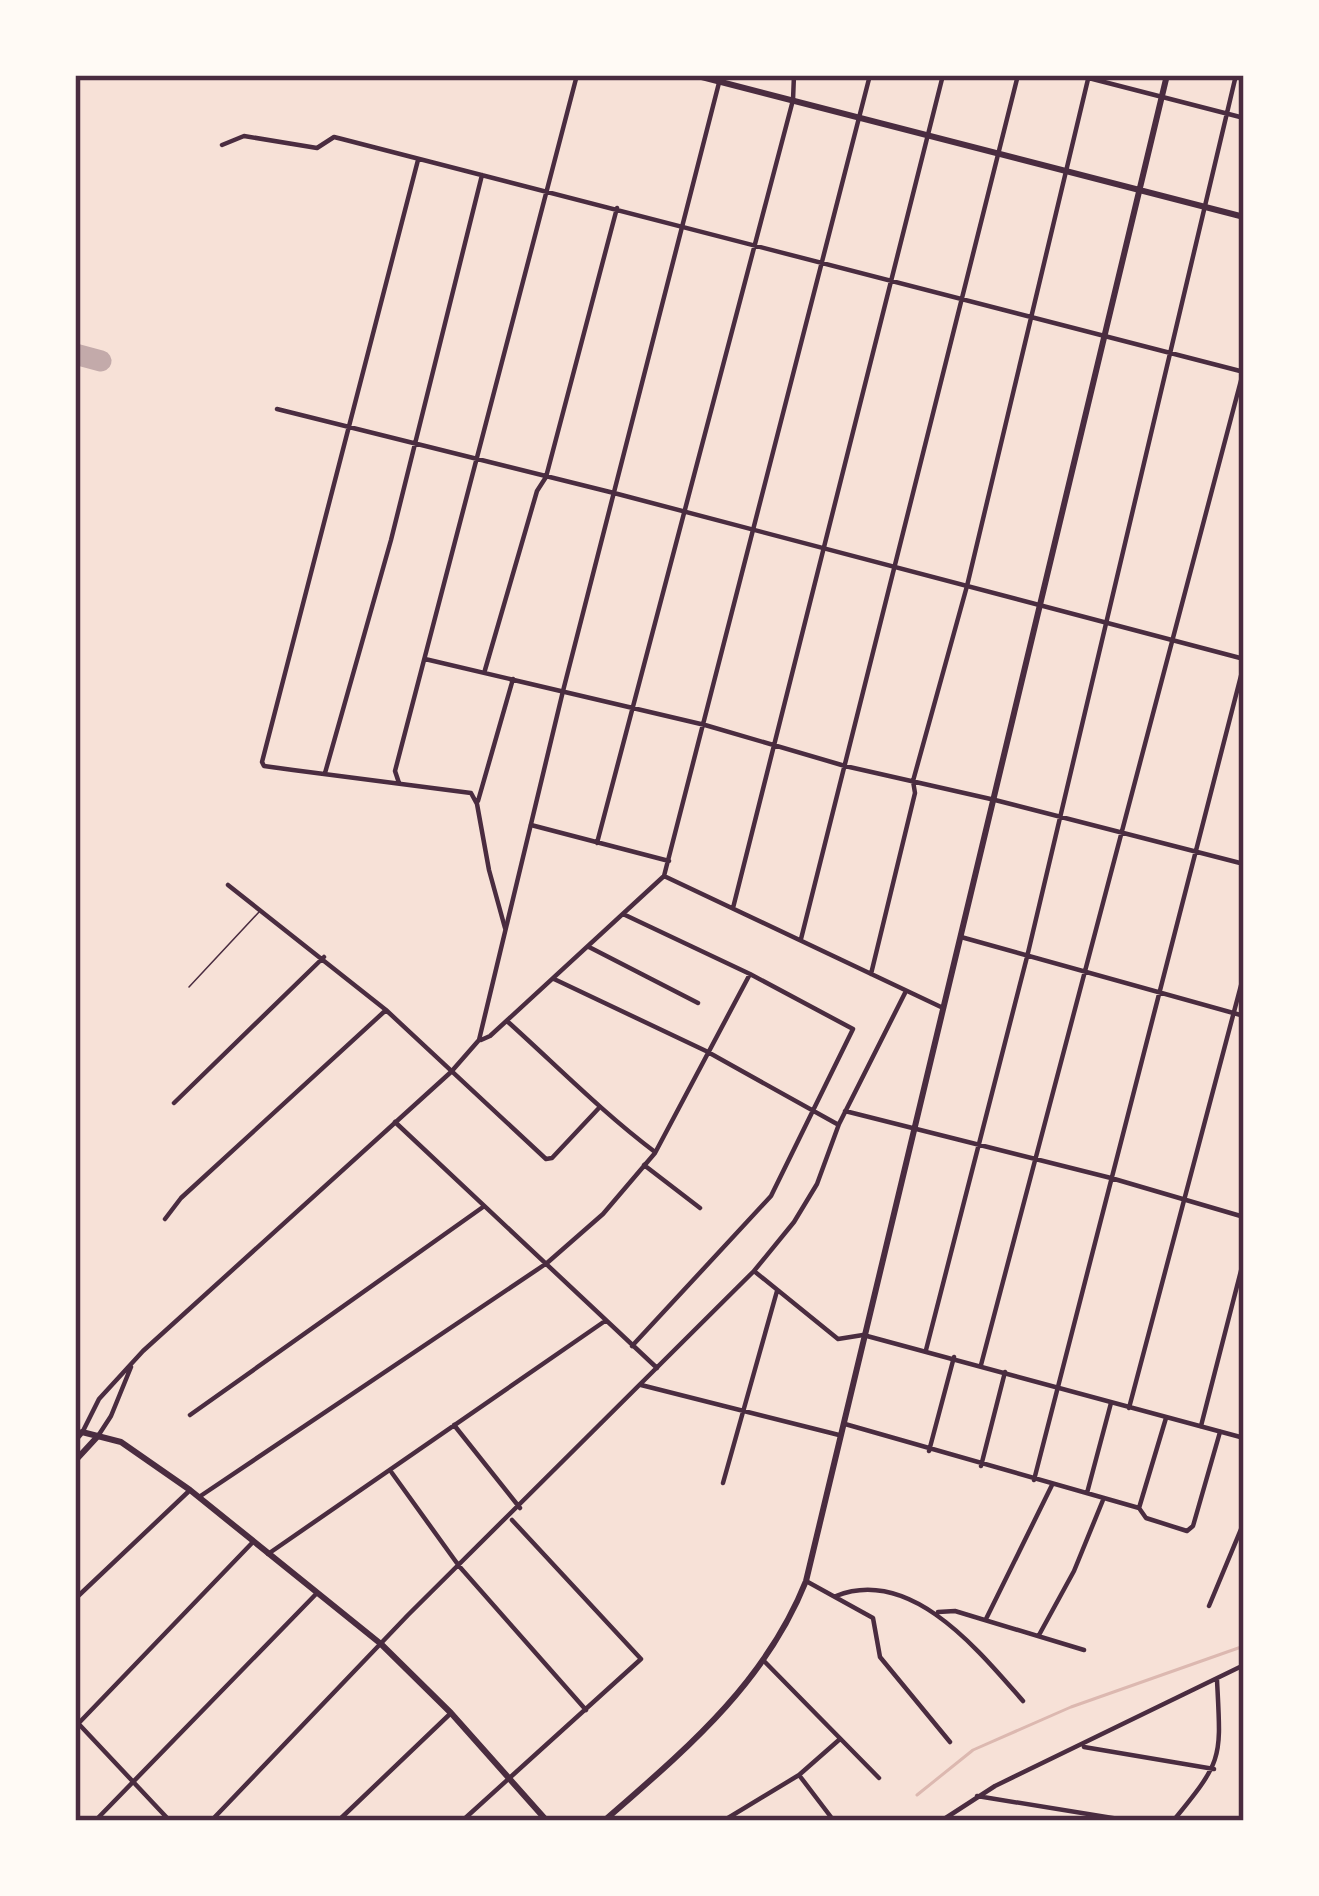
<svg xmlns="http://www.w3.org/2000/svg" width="1319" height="1896" font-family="'PT Sans Narrow',sans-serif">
  <rect width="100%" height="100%" fill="#f7e1d7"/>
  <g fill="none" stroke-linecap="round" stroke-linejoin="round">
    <!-- stream -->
    <path stroke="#dcb8b0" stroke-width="3" d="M917,1795L973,1750L1071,1707L1244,1646"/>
    <!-- taxiway -->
    <path stroke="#c3aaaa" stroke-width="21" d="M75,354L101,361"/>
    <!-- service -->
    <path stroke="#4a2c40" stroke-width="1.5" d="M189,987L259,912"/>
    <!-- minor -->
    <path stroke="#4a2c40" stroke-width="4.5" d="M1077,75L1244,118
      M222,145L244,136L317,148L334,137L342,139L1244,372
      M418,160L262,762L264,766L293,770L471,793L477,804L489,870L505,928
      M277,409L614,493
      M425,659L705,725L845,766L995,800L1244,864
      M485,670L537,491L546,477L617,208
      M325,773L391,540L482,175
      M399,783L395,771L577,75
      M478,801L513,679
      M531,825L669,861
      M597,843L793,100L794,75
      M664,876L941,1007
      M228,885L386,1010L546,1159L552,1158L598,1109
      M733,908L943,75
      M623,914L750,974L853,1029L771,1196L632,1346
      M961,937L1244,1016
      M801,939L1018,75
      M589,947L698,1003
      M871,974L915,793L913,781L967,586L1089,75
      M554,979L706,1051L837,1124
      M507,1021C556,1065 602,1112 655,1152
      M481,1040L490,1036L664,876L870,75
      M174,1103L324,957
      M845,1111L1111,1178L1244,1217
      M395,1122L657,1368
      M644,1165L700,1208
      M165,1219L181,1198L386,1010
      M754,1271L838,1339L863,1335
      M926,1350L1027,957L1236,75
      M981,1365L1244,369
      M641,1385L839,1435
      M190,1415L483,1207
      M845,1424L1139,1508L1146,1518L1187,1531L1193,1526L1220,1432
      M454,1425L520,1508
      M1201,1426L1244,1259
      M929,1451L954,1357
      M981,1466L1005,1372
      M392,1473L459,1566L586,1710
      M1034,1480L1244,664
      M723,1483L777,1291
      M1087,1493L1111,1403
      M199,1497L547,1263L603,1214L655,1153L750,974
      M1139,1508L1166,1418
      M268,1554L605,1321
      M806,1581L873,1618L880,1657L950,1742
      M836,1596C911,1566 979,1651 1023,1701
      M75,1599L188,1492
      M1209,1606L1244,1522
      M938,1612L955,1611L1084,1650
      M986,1619L1052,1485
      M1039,1635L1074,1571L1103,1500
      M764,1661L879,1778
      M75,1727L252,1543
      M1084,1747L1214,1769
      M799,1775L834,1821
      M977,1796L1131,1821
      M95,1821L317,1593
      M211,1821L408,1615L754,1271L794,1222L817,1184L839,1124L905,993
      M338,1821L451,1713
      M462,1821L641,1659L512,1520
      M723,1821L799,1775L840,1739
      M941,1821L995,1786L1244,1665
      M1173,1821C1224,1759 1221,1759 1217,1680"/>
    <!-- tertiary -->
    <path stroke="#4a2c40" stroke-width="4.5" d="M614,493L1244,659
      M867,1336L1244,1438
      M1129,1408L1244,974
      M83,1431L99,1399L143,1351L451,1072L479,1040L563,691L721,75
      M98,1436L111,1416L131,1367
      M75,1720L170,1821"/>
    <!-- secondary -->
    <path stroke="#4a2c40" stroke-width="6" d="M694,75L1244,217
      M75,1440L82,1432L121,1442L190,1490L381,1644L451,1713L547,1821
      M75,1461L98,1436
      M604,1821C685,1750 765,1684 806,1581L1167,75"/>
  </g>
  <!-- border -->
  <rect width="1319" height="1896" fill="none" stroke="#fffaf5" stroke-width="156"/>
  <rect x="78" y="78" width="1163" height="1740" fill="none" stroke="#4a2c40" stroke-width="4.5"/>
</svg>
